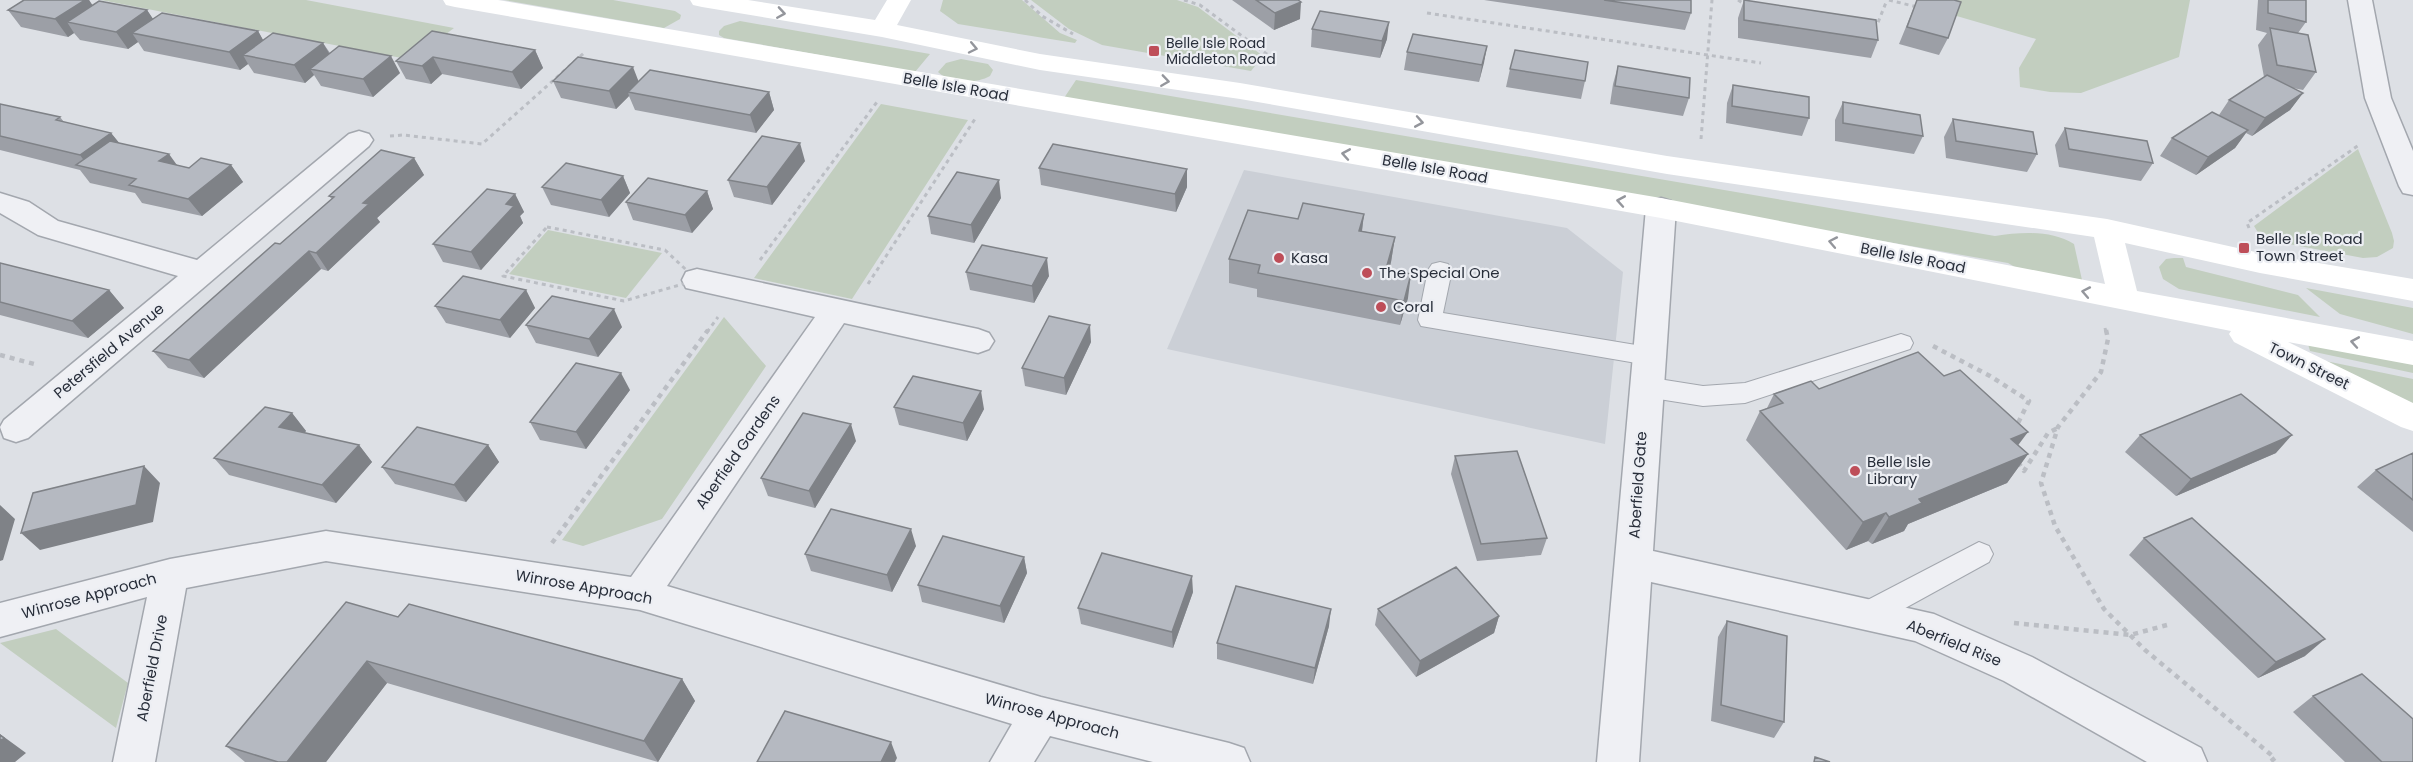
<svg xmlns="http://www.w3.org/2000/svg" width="2413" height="762" font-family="Poppins,sans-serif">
  <rect width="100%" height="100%" fill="#dde0e5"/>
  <!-- built -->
  <path fill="#cbcfd6" d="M1244,170L1567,228L1623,272L1605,444L1167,349Z"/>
  <!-- green -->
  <path fill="#c2cebf" d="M101,0H306L454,28L412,60Z
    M504,0H613L675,11L681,15L680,19L664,28Z
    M943,0H1022L1060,33L1077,40L1075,43L958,24L940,11Z
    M1031,0H1177L1198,7L1263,56L1251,71L1102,45L1069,29Z
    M1942,0H2190L2179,57L2081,93L2050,92L2020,87L2019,68L2036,39L1936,10Z
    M740,21L930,54L915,72L724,38L719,35V31L724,26Z
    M961,59L988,64L993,70L990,76C976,84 950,84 938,72L946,63Z
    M1076,80L1995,236C2022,232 2051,230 2074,244L2082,280L2020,270L2008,263L1064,98Z
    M881,104L968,120L852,299L754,278Z
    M2358,149L2392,233L2394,241L2393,248L2377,257L2363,258L2262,239L2254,226Z
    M548,230L662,253L626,298L509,274Z
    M2174,258H2183L2186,267L2298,295L2320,317L2179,289L2163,279L2159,267L2166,259Z
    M2306,288L2413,308V334L2340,314Z
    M724,317L766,366L662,519L583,546L562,540Z
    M2308,344L2413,364V373L2310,351Z
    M2311,358L2413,379V405Z
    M56,629L128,683L116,728L0,643Z"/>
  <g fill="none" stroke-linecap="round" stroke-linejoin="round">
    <defs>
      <path id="lane" d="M1440,262L1448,264L1452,270L1443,313L1648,347L1657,350L1661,356L1657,362L1648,365L1421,326L1418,320L1428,270L1432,264Z
        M1901,334L1910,337L1913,343L1910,349L1745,403L1703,406L1646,397L1637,394L1633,387L1637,380L1646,377L1703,386L1745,383Z
        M1979,542L1989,546L1993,554L1989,562L1878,623L1868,627L1858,623L1853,614L1858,605Z"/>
      <path id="street" d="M2348,0H2372L2391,98L2413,151V195L2403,193L2399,186L2365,98Z
        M359,131L369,134L373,140L369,146L28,438L16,442L4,438L0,427L4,420L178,276L38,235L0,213V193L29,202L58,221L197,260L349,134Z
        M1661,198L1671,201L1676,208L1653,551L1934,614L2032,657L2201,748L2207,762H2147L2004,681L1915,641L1651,582L1639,762H1597L1646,208L1651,201Z
        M697,269L978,329L989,333L994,341L989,349L978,353L844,323L667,586L1041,697L1229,743L1244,748L1250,762H1153L1050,736L1034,762H990L1012,724L640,610L326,561L186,588L155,762H113L147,597L0,637V603L170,559L326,531L631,577L815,317L686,288L682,280L686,272Z"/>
    </defs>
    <!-- lane casing -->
    <use href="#lane" stroke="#a3a7ae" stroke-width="2"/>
    <!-- street casing -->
    <use href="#street" stroke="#a3a7ae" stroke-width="3"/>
    <!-- path-far1 -->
    <path stroke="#bbbec4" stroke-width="3" stroke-dasharray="4 4" stroke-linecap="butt" d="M1025,0L1042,16L1073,34
      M1184,0L1200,5L1268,55L1261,65
      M1738,0L1746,5
      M1889,0L1917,7
      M1427,13L1761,63
      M1872,25H1877L1887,0
      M390,136L403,135L482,144L584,53
      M1701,139L1712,0
      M547,227L665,250L697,280L624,301L503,276Z
      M2249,228L2247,223L2359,145
      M760,260L877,102
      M868,284L975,119
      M2105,328L2106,332
      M707,332L718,317"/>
    <!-- path -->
    <path stroke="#bbbec4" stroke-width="4.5" stroke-dasharray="5 5" stroke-linecap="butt" d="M2106,330L2108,339L2101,372L2058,427L2041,483L2055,526L2104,609L2145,650L2275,758L2270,762
      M1933,346L1990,376L2029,401L2016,427
      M0,355L38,365
      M2018,462L2024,471L2048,433L2058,428
      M552,543L708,330
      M2014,623L2130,635L2167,625"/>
    <!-- lane -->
    <use href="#lane" fill="#eff0f4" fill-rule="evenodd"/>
    <!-- street -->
    <use href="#street" fill="#eff0f4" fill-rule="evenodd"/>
    <!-- secondary -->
    <path fill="#fff" fill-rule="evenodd" d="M443,0H498L1661,198L2105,284L2094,237L1667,174L1240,99L1040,70L882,37L702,7L693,5L690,0H748L875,20L887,0H911L897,25L1040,54L1240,83L1667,156L2107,219L2260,253L2413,279V301L2260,273L2125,243L2137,291L2413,341V365L2288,342L2413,403V431L2401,427L2234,342L2229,334L2231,331L1661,218L455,7L446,5Z"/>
  </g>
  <!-- wall -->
  <path fill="#9c9fa6" d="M24,0H89L92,6L147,10L153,19L258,31L263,40L323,43L330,53L400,73L373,97L321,86L314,75L305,83L254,73L248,64L240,70L144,51L138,42L128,49L80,40L74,33L68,37L21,27L8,10Z
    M1232,0H1298L1300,19L1274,30Z
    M1484,0H1691V13L1685,30Z
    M1744,0L1878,40L1871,58L1738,38V18Z
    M1917,0L1948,38L1939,55L1899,44Z
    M2258,0H2306V22L2298,33L2316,72L2303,90L2293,88L2303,93L2290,110L2252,136L2246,133L2235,148L2196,175L2160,156L2172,138L2219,115L2229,100L2264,77L2258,45L2267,33L2256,30Z
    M1312,29L1387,39L1380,58L1311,47Z
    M432,31L535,50L543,68L521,89L442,74L431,84L406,79L396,61Z
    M1487,46L1479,82L1404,70L1407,52Z
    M1618,66L1689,98L1683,116L1610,104L1613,84Z
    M1510,69L1585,81L1581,99L1506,87Z
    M553,81L638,82L769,92L774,110L756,133L635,110L629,96L616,109L561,98Z
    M1733,85L1809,118L1802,136L1726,123L1727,103Z
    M1843,102L1923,136L1914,154L1835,141V120Z
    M0,104L60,117L64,122L111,133L119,143L177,165L189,168L231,165L243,182L202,216L142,203L135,193L90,183L80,170L0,150Z
    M1953,119L2037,154L2027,172L1946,158L1944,137Z
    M2065,128L2153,163L2141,181L2059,167L2055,145Z
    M414,158L424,175L377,218L380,222L328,271L321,269L204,378L168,368L153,351L280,244L332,199L329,196Z
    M805,161L772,205L734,197L728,180Z
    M1039,168L1187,187L1176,212L1041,185Z
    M623,176L630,193L609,217L551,205L542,187Z
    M707,191L713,209L692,233L633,220L626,202Z
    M515,194L524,212L520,216L523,223L481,270L443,262L433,244Z
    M1001,198L974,243L931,234L928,216Z
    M1364,214L1362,231L1395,237L1391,262L1389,270L1408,298L1400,325L1257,297V289L1229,283V259L1298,219Z
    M0,263L109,290L124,308L88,338L0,315Z
    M966,272L1049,276L1034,303L970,290Z
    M526,290L535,308L510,338L446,323L435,306Z
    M526,325L622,327L598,357L536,343Z
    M1091,342L1066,395L1025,386L1022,368Z
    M1819,389L2018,445L2028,454L2007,483L1908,524L1904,531L1872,544L1868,541L1846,550L1746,440L1760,411L1767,408L1774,394Z
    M630,390L586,449L540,440L530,422Z
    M894,407L984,409L967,441L899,425Z
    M292,413L306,431L304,433L359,445L372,462L336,503L229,475L214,458Z
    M2140,435L2276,453L2176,496L2125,452Z
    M856,441L815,508L768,496L761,478Z
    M488,445L499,462L466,502L395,484L382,467Z
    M2413,453V532L2357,487L2376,470Z
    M1455,456L1547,538L1541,555L1477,561L1451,474Z
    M2144,538L2305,656L2258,678L2129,555Z
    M916,546L892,592L811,571L805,554Z
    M1024,557L1027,573L1004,623L922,602L918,585Z
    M1193,592L1173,648L1081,624L1078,608Z
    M1378,609L1499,616L1494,633L1416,677L1375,625Z
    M398,617L682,679L695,701L658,762L387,683L326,762H245L226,746Z
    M1727,621L1784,722L1774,738L1711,721L1718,637Z
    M1329,626L1313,684L1217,659V643Z
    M2313,696L2413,762H2345L2293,712Z"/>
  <!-- shaded-wall -->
  <path fill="#7f8287" d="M85,0H89L100,16L67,22L74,33L68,37L55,19Z
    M1301,2L1300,19L1274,30L1275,13Z
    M147,10L159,28L132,33L138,42L128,49L116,32Z
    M1389,22L1387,39L1380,58L1382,41Z
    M258,31L268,49L243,55L248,64L240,70L229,52Z
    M323,43L333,60L310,69L314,75L305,83L294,65Z
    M1487,46L1484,63L1479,82L1482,65Z
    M535,50L543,68L521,89L512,72Z
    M391,56L400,73L373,97L363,79Z
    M433,57L442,74L431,84L422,66Z
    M633,67L640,85L628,92L629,96L616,109L609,91Z
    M769,92L774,110L756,133L750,115Z
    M2303,93L2290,110L2252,136L2265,118Z
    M2248,130L2235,148L2196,175L2208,157Z
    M111,133L125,150L90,169L80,155Z
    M800,143L805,161L772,205L767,187Z
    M169,154L182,172L159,161Z
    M414,158L424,175L377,218L380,222L328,271L316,253L363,203Z
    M231,165L243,182L202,216L188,199Z
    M1187,169V187L1176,212L1175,194Z
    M623,176L630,193L609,217L601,200Z
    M999,180L1001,198L974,243L971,225Z
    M707,191L713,209L692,233L685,215Z
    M515,194L524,212L520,216L523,223L481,270L471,252L506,204Z
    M1364,214L1361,238L1359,231Z
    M1395,237L1391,262L1382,294L1386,269Z
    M309,251L321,269L204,378L189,360Z
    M1047,258L1049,276L1034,303L1032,286Z
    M1411,274L1408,298L1400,325L1404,301Z
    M109,290L124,308L88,338L72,321Z
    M526,290L535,308L510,338L500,320Z
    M614,309L622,327L598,357L589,339Z
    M1090,325L1091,342L1066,395L1064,378Z
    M621,373L630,390L586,449L576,432Z
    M981,391L984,409L967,441L963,423Z
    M292,413L306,431L293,445L279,427Z
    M851,424L856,441L815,508L809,491Z
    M2028,432L2007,460L2011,439Z
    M2292,435L2276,453L2176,496L2191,479Z
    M359,445L372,462L336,503L322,485Z
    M488,445L499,462L466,502L454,485Z
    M2028,454L2007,483L1908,524L1904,531L1872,544L1889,517L1919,499Z
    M144,466L160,483L153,522L40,550L21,533Z
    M0,505L15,519L3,560L0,561Z
    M1886,513L1868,541L1846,550L1863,522Z
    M911,529L916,546L892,592L887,575Z
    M1024,557L1027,573L1004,623L1000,606Z
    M1192,576L1193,592L1173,648L1172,632Z
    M1331,609L1329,626L1313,684L1315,668Z
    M1499,616L1494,633L1416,677L1420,661Z
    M2325,639L2305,656L2258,678L2276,662Z
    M367,661L387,683L326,762H287Z
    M682,679L695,701L658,762L644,741Z
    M0,734L26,753L15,762H0Z
    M891,742L897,758L895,762H881Z"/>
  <!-- building -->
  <path fill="#b5b9c1" stroke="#7f8287" stroke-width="1.5" d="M24,0H85L55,19L8,10Z
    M1256,0H1298L1301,2L1275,13Z
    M1604,0H1691V13Z
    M1744,0L1876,20L1878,40L1744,20Z
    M1917,0H1954L1961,2L1948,38L1907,27Z
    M2268,0H2306V22L2268,13Z
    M99,1L147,10L116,32L67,22Z
    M1320,11L1389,22L1382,41L1312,29Z
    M162,13L258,31L229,52L132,33Z
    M2270,28L2308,35L2316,72L2277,65Z
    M432,31L535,50L512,72L433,57L422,66L396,61Z
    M273,33L323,43L294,65L243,55Z
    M1413,34L1487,46L1482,65L1407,52Z
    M339,46L391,56L363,79L310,69Z
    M1515,50L1588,62L1585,81L1510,69Z
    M578,57L633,67L609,91L553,81Z
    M1618,66L1690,78L1689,98L1615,86Z
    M650,70L769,92L750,115L628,92Z
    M2267,75L2303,93L2265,118L2229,100Z
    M1733,85L1809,97V118L1732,106Z
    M1843,102L1920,115L1923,136L1843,123Z
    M0,104L60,117L56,120L111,133L80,155L0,136Z
    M2212,112L2248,130L2208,157L2172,138Z
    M1953,119L2033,132L2037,154L1956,141Z
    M2065,128L2147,141L2153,163L2069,149Z
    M762,136L800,143L767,187L728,180Z
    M110,141L169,154L159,161L189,168L201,158L231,165L188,199L129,185L136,179L76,165Z
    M1053,144L1187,169L1175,194L1039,168Z
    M381,150L414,158L363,203L369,204L316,253L309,251L189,360L153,351L275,243L280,244L334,197L329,196Z
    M566,163L623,176L601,200L542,187Z
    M957,172L999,180L971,225L928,216Z
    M648,178L707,191L685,215L626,202Z
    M487,189L515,194L506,204L514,206L471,252L433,244Z
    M1303,203L1364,214L1359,231L1395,237L1386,269L1411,274L1404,301L1258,273L1260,265L1229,259L1248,210L1298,219Z
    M982,245L1047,258L1032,286L966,272Z
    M0,263L109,290L72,321L0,302Z
    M463,276L526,290L500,320L435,306Z
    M552,296L614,309L589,339L526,325Z
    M1049,316L1090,325L1064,378L1022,368Z
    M1918,352L1944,376L1960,370L2028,432L2011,439L2028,454L1919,499L1922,503L1889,517L1886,513L1863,522L1760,411L1783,403L1774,394L1811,381L1819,389Z
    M576,363L621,373L576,432L530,422Z
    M913,376L981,391L963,423L894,407Z
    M2241,394L2292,435L2191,479L2140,435Z
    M265,407L292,413L279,427L359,445L322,485L214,458Z
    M803,413L851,424L809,491L761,478Z
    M417,427L488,445L454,485L382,467Z
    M1517,451L1547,538L1481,544L1455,456Z
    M2413,453V500L2376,470Z
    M144,466L136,505L21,533L33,493Z
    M831,509L911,529L887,575L805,554Z
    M2192,518L2325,639L2276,662L2144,538Z
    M943,536L1024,557L1000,606L918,585Z
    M1102,553L1192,576L1172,632L1078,608Z
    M1456,567L1499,616L1420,661L1378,609Z
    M1236,586L1331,609L1315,668L1217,643Z
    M346,602L398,617L409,604L682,679L644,741L367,661L287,762H278L226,746Z
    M1727,621L1787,636L1784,722L1721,705Z
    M2362,674L2413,719V762H2382L2313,696Z
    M785,711L891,742L881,762H757Z
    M0,735L4,738L0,741Z
    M1815,757L1830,762H1814Z"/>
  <!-- one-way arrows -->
  <defs><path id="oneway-chevron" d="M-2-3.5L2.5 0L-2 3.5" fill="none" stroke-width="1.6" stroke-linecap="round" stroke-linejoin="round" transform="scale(1.5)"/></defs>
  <g stroke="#94969c">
    <use href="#oneway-chevron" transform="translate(781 13) rotate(9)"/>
    <use href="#oneway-chevron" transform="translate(973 48) rotate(12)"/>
    <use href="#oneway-chevron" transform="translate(1165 81) rotate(8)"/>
    <use href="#oneway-chevron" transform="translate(1419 122) rotate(10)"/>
    <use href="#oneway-chevron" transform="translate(1346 154) rotate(-170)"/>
    <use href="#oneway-chevron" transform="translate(1621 201) rotate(-170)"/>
    <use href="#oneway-chevron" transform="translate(1833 242) rotate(-169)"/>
    <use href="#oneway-chevron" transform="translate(2086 292) rotate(-169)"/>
    <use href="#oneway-chevron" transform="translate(2355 342) rotate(-170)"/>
  </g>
  <!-- markers -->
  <g fill="#be4e59" stroke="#eceef3" stroke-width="2">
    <rect x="1148" y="45" width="12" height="12" rx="3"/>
    <rect x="2238" y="242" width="12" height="12" rx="3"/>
    <circle cx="1279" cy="258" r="6"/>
    <circle cx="1367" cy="273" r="6"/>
    <circle cx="1381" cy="307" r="6"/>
    <circle cx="1855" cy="471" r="6"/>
  </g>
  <g text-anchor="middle" stroke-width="4.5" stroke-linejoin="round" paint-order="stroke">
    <!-- far-poi labels -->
    <g font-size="14" fill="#282e3a" stroke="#eceef3" text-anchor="start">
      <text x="1166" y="48">Belle Isle Road<tspan x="1166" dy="16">Middleton Road</tspan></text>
    </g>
    <!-- street labels -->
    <g font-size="15" fill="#282e3a" stroke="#eceef3">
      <text transform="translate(956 87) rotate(10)" y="5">Belle Isle Road</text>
      <text transform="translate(1435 169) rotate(10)" y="5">Belle Isle Road</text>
      <text transform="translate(1913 258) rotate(11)" y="5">Belle Isle Road</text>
      <text transform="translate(109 351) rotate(-40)" y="5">Petersfield Avenue</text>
      <text transform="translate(2309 366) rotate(26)" y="5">Town Street</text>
      <text transform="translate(738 452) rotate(-55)" y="5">Aberfield Gardens</text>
      <text transform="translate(1638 485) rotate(-86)" y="5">Aberfield Gate</text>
      <text transform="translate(584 587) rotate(10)" y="5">Winrose Approach</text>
      <text transform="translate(89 596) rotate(-15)" y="5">Winrose Approach</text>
      <text transform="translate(1954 643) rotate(22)" y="5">Aberfield Rise</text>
      <text transform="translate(152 668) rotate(-79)" y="5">Aberfield Drive</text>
      <text transform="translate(1052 716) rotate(15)" y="5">Winrose Approach</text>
    </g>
    <!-- poi labels -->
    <g font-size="15" fill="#282e3a" stroke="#eceef3" text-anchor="start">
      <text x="2256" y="244">Belle Isle Road<tspan x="2256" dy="17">Town Street</tspan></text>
      <text x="1291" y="263">Kasa</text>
      <text x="1379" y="278">The Special One</text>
      <text x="1393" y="312">Coral</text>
      <text x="1867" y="467">Belle Isle<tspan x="1867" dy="17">Library</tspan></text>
    </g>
  </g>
</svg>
